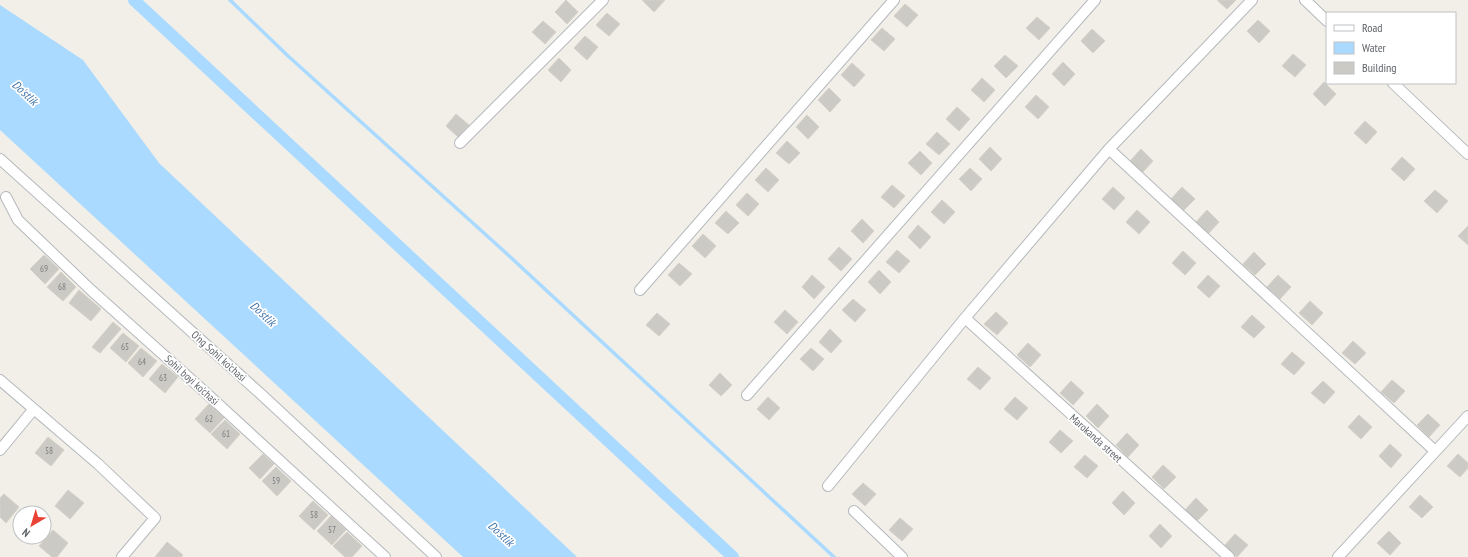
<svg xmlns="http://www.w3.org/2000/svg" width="1468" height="557" font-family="'PT Sans Narrow',sans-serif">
  <rect width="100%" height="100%" fill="#f1efe8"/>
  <!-- water -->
  <path fill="#aadaff" d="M0,5L83,60L159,163L577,557H463L0,130Z"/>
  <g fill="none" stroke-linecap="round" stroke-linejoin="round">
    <!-- stream -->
    <path stroke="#aadaff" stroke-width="3.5" d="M230,0L287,55L506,253L834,557"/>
    <!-- canal -->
    <path stroke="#aadaff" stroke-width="12" d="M134,0L733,557"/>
  </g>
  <!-- building -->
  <path fill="#cccac5" stroke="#d6d1c6" d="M566,0L578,12L567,24L555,12Z
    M642,0H665L654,12Z
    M1217,0H1236L1227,9Z
    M905,4L918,15L907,27L894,16Z
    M607,13L620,24L609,36L596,25Z
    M1037,17L1050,28L1039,40L1026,28Z
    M1258,20L1270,31L1259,43L1247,31Z
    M543,21L556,32L545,44L532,32Z
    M882,28L895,39L884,51L871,40Z
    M1092,29L1105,41L1093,53L1081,41Z
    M585,36L598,47L587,60L574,48Z
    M1293,54L1306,65L1295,77L1282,66Z
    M1005,55L1018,66L1006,78L994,66Z
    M559,58L571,70L561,82L548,70Z
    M1063,62L1075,74L1064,86L1052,74Z
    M852,63L865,75L854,87L841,75Z
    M982,78L995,90L984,102L971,90Z
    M1324,82L1336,94L1325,106L1313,94Z
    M829,88L841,100L830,112L818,100Z
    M1036,95L1049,107L1038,119L1025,107Z
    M957,107L970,119L959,131L946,119Z
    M456,114L469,125L458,137L446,126Z
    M807,115L819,127L808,139L796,127Z
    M1365,121L1377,132L1366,144L1354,133Z
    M937,132L950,144L939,155L926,144Z
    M787,141L800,153L789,164L776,153Z
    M990,147L1002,159L991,171L979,159Z
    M1141,149L1153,161L1142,173L1130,161Z
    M920,151L932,163L921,175L908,163Z
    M1402,157L1415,169L1404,181L1391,169Z
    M766,168L779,180L768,192L755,180Z
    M970,168L982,179L971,191L959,179Z
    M892,185L905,196L894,208L881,197Z
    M1113,187L1125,198L1114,210L1102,199Z
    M1182,187L1195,199L1184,210L1171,199Z
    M1435,190L1448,201L1437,213L1424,201Z
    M747,193L759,204L748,216L736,205Z
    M942,200L955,212L944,224L931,212Z
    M1137,210L1150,222L1139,234L1126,222Z
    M1207,210L1219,222L1208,234L1196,222Z
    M726,211L739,223L728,234L715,223Z
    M862,219L874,231L863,243L851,231Z
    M918,225L931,237L920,249L908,237Z
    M1468,226V245L1458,236Z
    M703,234L716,246L705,258L692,246Z
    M839,247L852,259L841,271L828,259Z
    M897,250L910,261L899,273L886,262Z
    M1183,251L1196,263L1185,275L1172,263Z
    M1254,252L1266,264L1255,275L1243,264Z
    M44,255L59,269L45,284L30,269Z
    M679,263L692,274L680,286L668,275Z
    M879,270L891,282L880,294L868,282Z
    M61,272L76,287L63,301L47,287Z
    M812,275L825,287L814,299L802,287Z
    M1208,275L1220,286L1209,298L1197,287Z
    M1278,275L1291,287L1280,299L1267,287Z
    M79,290L101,309L91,321L69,303Z
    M853,299L866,310L855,322L842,310Z
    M1310,301L1323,313L1312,325L1299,313Z
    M785,310L798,322L787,334L774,322Z
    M996,312L1008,323L997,335L984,324Z
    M657,313L670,324L659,336L646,325Z
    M1252,315L1265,327L1254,338L1241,327Z
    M113,322L121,329L100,353L92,347Z
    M830,329L842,341L831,353L819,342Z
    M123,333L139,346L126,362L110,348Z
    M1353,341L1366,353L1355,364L1342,353Z
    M1028,343L1041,355L1030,367L1017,355Z
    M141,348L157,361L143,377L128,363Z
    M811,348L824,359L813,371L800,359Z
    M1292,352L1305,363L1294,375L1281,364Z
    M162,364L178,377L165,393L149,379Z
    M978,367L991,378L980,390L967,379Z
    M720,373L732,385L721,396L709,385Z
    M1392,380L1405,391L1394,403L1381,392Z
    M1071,381L1084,393L1073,405L1060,393Z
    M1323,381L1335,392L1324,404L1311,393Z
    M768,397L780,408L769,420L757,409Z
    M1015,397L1028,408L1017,420L1004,409Z
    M209,404L224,418L210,433L195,419Z
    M1097,404L1109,416L1098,428L1086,416Z
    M1428,414L1440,425L1429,437L1417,425Z
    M1359,415L1372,427L1361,439L1348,427Z
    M225,420L240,434L227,449L211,434Z
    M1060,430L1073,441L1061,453L1049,442Z
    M1127,433L1139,445L1128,457L1116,445Z
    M48,437L64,450L51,466L35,453Z
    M1390,444L1402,455L1391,468L1379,456Z
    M263,454L274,464L260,479L249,468Z
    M1458,454L1468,463V468L1460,477L1447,466Z
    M1085,455L1098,466L1087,478L1074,467Z
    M1163,465L1176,477L1164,489L1152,477Z
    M276,467L291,481L277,496L262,481Z
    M863,483L876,494L865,506L852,494Z
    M68,490L84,503L70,519L55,506Z
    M1123,491L1135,503L1124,515L1112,503Z
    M4,494L19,507L6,523L0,517V498Z
    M1420,495L1433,507L1422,518L1409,507Z
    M1196,498L1208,510L1197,521L1185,510Z
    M313,501L328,515L314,530L299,516Z
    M331,516L346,530L332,545L317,531Z
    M900,518L913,529L902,541L889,530Z
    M1160,524L1172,536L1161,548L1149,536Z
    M53,530L68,543L57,557H52L39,546Z
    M1389,531L1401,543L1390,555L1377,543Z
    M347,532L362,546L352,557H345L333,546Z
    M1235,534L1248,545L1237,557L1224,546Z
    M167,542L183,555L181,557H155Z"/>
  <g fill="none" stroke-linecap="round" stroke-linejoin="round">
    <defs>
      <path id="street" d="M1305,0L1327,21
        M1393,83L1468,154
        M460,143L603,0
        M1109,149L1435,451
        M0,159L263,396L436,557
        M6,197L18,220L91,290L205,392L385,557
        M640,290L894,0
        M965,318L1229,557
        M0,380L98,464L155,518L122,557
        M747,395L1095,0
        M0,450L33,410
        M828,486L965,318L1109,149L1252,0
        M854,511L902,557
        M1338,557L1468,416"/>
    </defs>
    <!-- street casing -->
    <use href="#street" stroke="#b5b8bc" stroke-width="12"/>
    <!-- street -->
    <use href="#street" stroke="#fff" stroke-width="10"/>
  </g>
  <g text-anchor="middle" stroke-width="3.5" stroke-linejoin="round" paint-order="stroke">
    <!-- number labels -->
    <g font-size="9" fill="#7a7d7f">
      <text x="44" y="272">69</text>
      <text x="62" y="290">68</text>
      <text x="125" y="350">65</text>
      <text x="142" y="365">64</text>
      <text x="163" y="381">63</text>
      <text x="209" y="422">62</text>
      <text x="226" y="437">61</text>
      <text x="49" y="454">58</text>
      <text x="276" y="484">59</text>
      <text x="314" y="518">58</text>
      <text x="332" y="533">57</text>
    </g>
    <!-- street labels -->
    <g font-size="11" fill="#5f6368" stroke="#fff">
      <text transform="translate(219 356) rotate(42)" y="4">O'ng Sohil ko'chasi</text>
      <text transform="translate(192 380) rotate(42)" y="4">Sohil boyi ko'chasi</text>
      <text transform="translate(1096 438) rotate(42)" y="4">Marokanda street</text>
    </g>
    <!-- water labels -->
    <g font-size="12" font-style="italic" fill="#4174aa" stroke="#fff">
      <text transform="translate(25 93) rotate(43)" y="4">Do'stlik</text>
      <text transform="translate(263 314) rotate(43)" y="4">Do'stlik</text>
      <text transform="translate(501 534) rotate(43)" y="4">Do'stlik</text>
    </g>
  </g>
  <!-- legend -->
  <rect x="1326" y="12" width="130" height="72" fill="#ffffff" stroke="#bfc1c3"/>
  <rect x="1334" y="25" width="20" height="6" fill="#ffffff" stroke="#bfc1c3"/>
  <text x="1362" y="32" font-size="12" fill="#5f6368">Road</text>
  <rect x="1334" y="42" width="20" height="12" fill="#aadaff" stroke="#bfc1c3"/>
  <text x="1362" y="52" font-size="12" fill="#5f6368">Water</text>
  <rect x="1334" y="62" width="20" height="12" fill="#cccac5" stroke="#bfc1c3"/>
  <text x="1362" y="72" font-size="12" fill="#5f6368">Building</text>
  <!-- north arrow -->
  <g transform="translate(32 525) rotate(218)"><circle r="19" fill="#ffffff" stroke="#bfc1c3"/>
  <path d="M0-3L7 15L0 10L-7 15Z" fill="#ea4335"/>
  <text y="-6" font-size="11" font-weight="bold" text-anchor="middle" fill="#5f6368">N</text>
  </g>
</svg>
